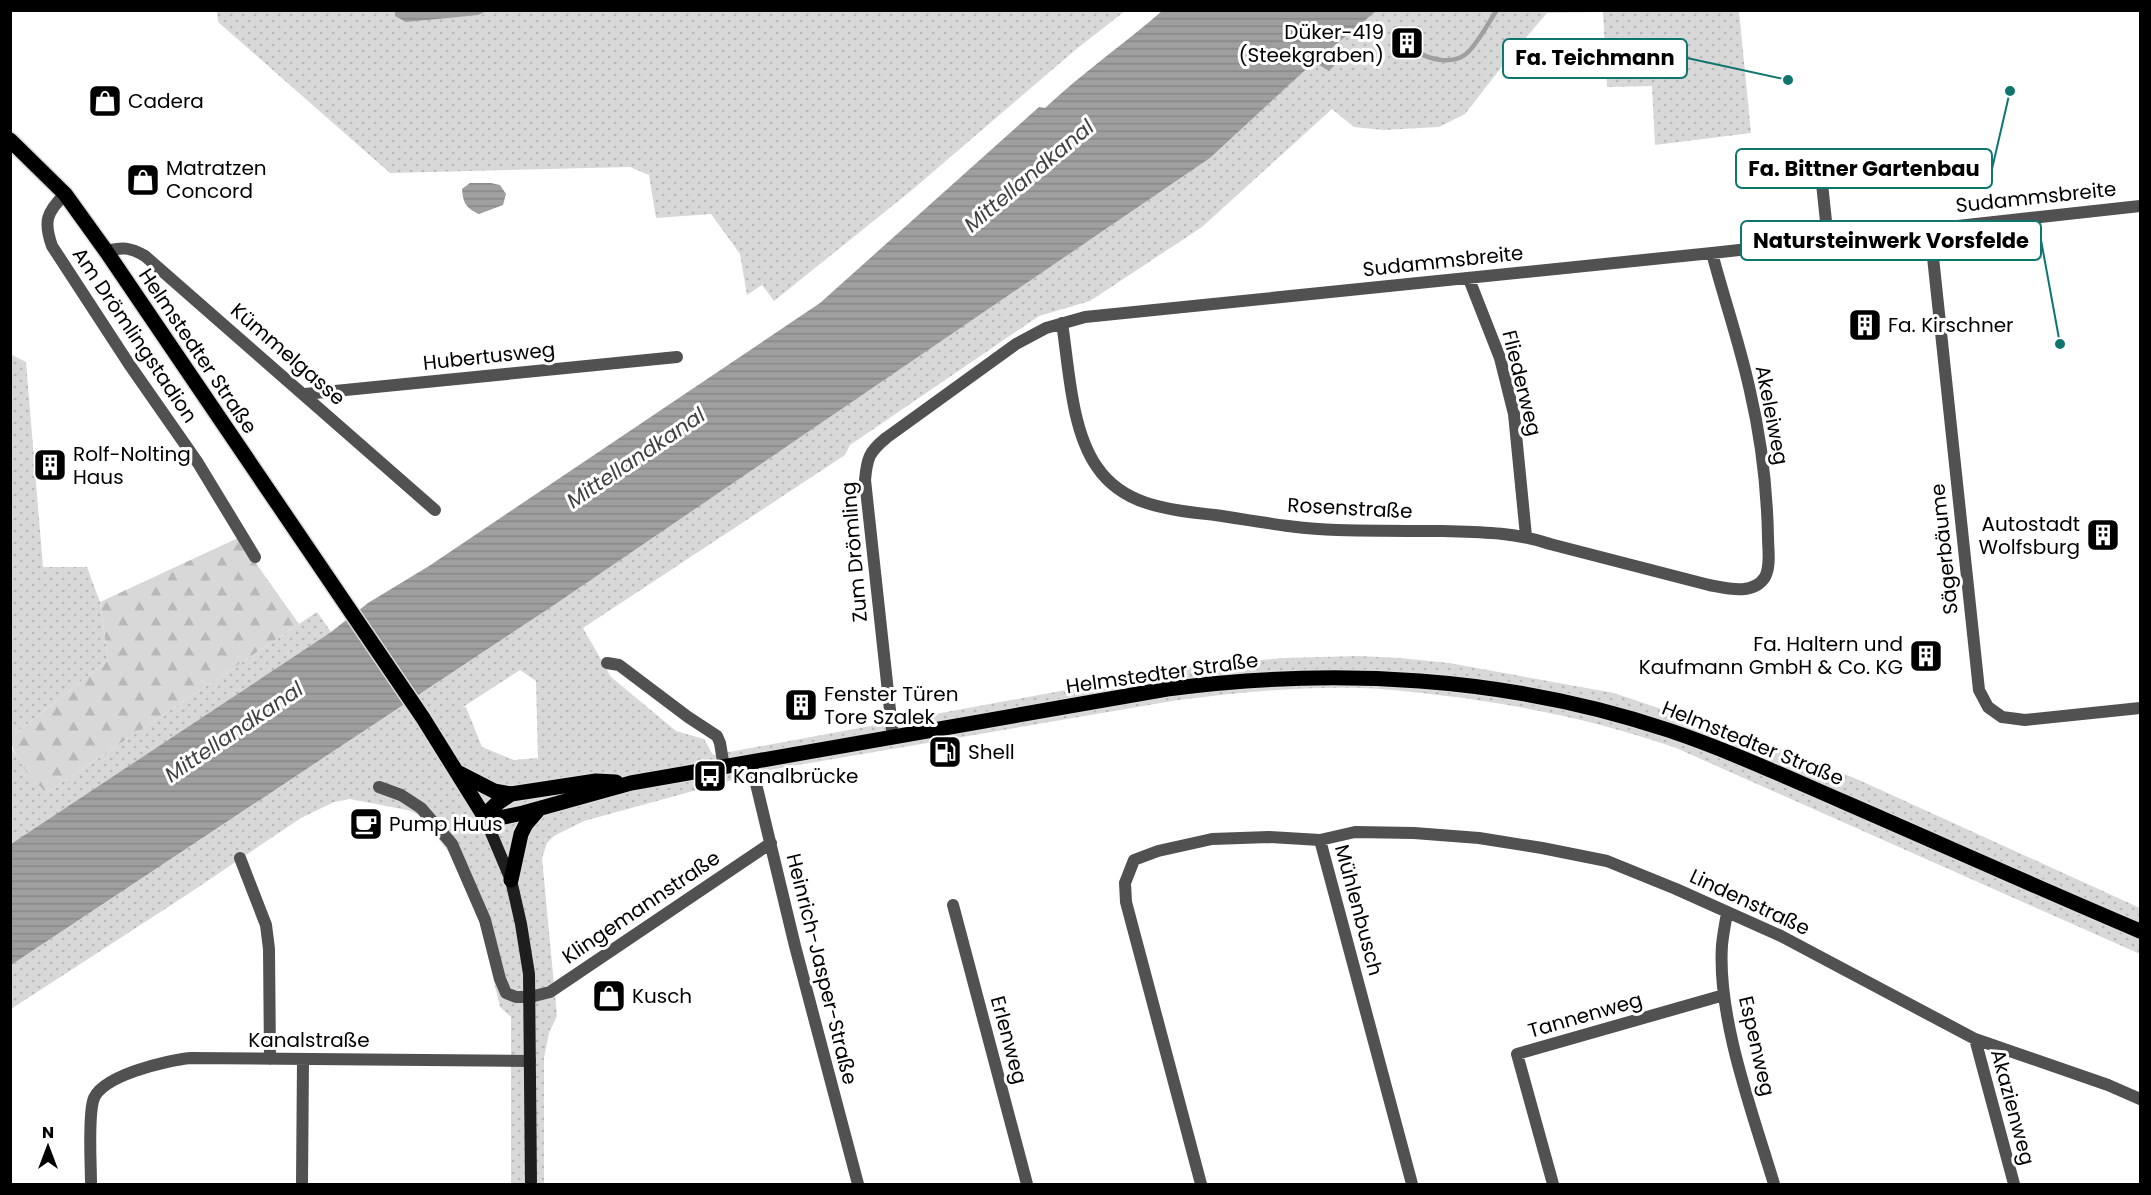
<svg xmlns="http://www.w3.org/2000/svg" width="2151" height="1195" font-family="Poppins,sans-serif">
  <defs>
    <pattern id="grass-dots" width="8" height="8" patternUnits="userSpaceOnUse" patternTransform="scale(1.5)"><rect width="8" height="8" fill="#d8d8d8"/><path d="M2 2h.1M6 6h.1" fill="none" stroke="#b8b8b8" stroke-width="1.8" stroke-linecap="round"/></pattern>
    <pattern id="forest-firs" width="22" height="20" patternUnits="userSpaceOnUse" patternTransform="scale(1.5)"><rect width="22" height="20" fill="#d8d8d8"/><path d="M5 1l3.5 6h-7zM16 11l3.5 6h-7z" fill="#b8b8b8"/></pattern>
    <pattern id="water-rules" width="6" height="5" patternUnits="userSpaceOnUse" patternTransform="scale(1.5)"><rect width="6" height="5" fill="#9f9f9f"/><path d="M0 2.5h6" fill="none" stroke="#878787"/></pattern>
  </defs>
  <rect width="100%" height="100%" fill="#fff"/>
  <!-- grass -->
  <path fill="url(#grass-dots)" fill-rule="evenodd" d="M1376,10L1739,11L1751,133L1655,145L1652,86L1607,87L1603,12L1547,13L1507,60L1465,114L1439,127L1383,130L1354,127L1332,109L1202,227L1090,301L1039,316L850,445L845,455L583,628L611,677L676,731L704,739L713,755L1191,667L1283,658L1359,656L1400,658L1449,663L1614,693L1795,754L1859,780L2140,908V954L1676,748C1604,723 1539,709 1464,698C1429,694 1394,689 1360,688C1299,686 1238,693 1178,700L769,770L584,821L554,836L547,843L542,858L557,1016L549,1033L544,1058V1184H511V1017L500,1007L480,923L449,852L418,814L407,810L350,799L334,802L301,818L185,896L11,1009V965L488,649L1210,158L1314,62L1330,70L1336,64L1327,52ZM520,670L536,681L538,760L537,758L514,760L482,747L466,707H463Z
    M217,11H1125L1074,51L912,190L774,301L762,285L747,295L740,254L711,214L656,218L649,175L630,167L390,173L218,22Z
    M10,354L26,362L43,567H87L100,602L108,660L11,737Z
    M317,612L331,632L11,844L10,746L23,766L46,793Z"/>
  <!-- forest -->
  <path fill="url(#forest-firs)" d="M238,538L299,624L46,793C32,777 11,758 11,737L108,660L100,602Z"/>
  <!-- water -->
  <path fill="url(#water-rules)" d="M395,11V10L486,11L478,15L406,22L395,16Z
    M1162,11H1376L1327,52L1336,64L1329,71L1314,62L1210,158L554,605L11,965V844L331,632L368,603L429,566L820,303L1039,107L1045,108C1082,73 1124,44 1162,11Z
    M470,183H491L500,185L506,194L503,205L479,214C466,208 463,203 462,189Z"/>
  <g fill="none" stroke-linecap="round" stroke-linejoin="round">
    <!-- stream -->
    <path stroke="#9f9f9f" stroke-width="4.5" d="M1416,51C1430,60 1452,65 1466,54C1477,45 1488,23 1497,10"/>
    <defs>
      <path id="primary" d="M10,140L65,194L106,251L423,718L484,816
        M459,773L494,791L511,794
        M484,816L504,817L523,813L631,783L1167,689C1334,667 1507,676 1668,730C1728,750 1786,777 1844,802C1943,845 2041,889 2140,931
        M484,816L495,805L511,794L596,781L616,782
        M511,880L521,834L526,824L539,809"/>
    </defs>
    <!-- primary casing -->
    <use href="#primary" stroke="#dbdbdb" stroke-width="18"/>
    <!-- street -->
    <path stroke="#515151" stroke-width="12" d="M1820,165L1828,240
      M65,194C47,212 43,221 52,246L129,364L198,463L255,557
      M1930,229L1979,690L1988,707L2002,717L2025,720L2140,708
      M106,251C122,247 130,247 145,256L435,510
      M1469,279L1500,358L1514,414L1526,536
      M1062,323C1069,368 1071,430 1097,467C1124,507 1172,510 1215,515C1256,521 1296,529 1337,530C1372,531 1407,531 1442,531C1479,532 1515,532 1550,544L1709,585C1726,588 1753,596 1765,577C1771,566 1768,549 1768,537C1767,488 1761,438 1750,391C1740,344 1724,299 1712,253
      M305,394L677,357
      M607,663L619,665L688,717L717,736L720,743L724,767
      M893,738L865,480C867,458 869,452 886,438L1016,344L1046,328L1085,317L1712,253L2140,206
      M751,763L795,946L858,1184
      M379,787L401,795L421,808L452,844L485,920L500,979L506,993L516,997H530L550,992L771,843
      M1320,840L1412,1184
      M240,858L266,925L269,949L270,1059
      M953,905L1027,1184
      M1727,913C1725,924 1723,935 1722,945C1717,1018 1753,1114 1774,1184
      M1975,1039L2014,1184
      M91,1184C91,1162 88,1121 93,1101C99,1076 167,1060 191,1058L530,1061
      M302,1184L303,1059
      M1201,1184L1126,902L1125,883L1134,860L1158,851L1212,839L1269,837L1320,840L1355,832L1414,833L1479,838L1542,848L1607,861L1676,889L1781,936L1975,1039L2108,1085L2140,1099
      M1553,1184L1517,1054L1724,995"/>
    <!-- secondary -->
    <path stroke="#1e1e1e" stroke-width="12" d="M484,816L511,880L521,924L529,974L531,1184"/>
    <!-- primary -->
    <use href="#primary" stroke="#000" stroke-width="15"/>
  </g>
  <!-- icons -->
  <defs>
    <symbol id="building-square" viewBox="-11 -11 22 22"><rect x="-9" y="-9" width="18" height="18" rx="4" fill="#000" stroke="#fff"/><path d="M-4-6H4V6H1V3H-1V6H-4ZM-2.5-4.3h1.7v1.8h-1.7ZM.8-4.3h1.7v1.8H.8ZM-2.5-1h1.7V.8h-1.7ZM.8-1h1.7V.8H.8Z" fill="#fff"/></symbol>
    <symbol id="shop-square" viewBox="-11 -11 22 22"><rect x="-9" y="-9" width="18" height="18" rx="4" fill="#000" stroke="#fff"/><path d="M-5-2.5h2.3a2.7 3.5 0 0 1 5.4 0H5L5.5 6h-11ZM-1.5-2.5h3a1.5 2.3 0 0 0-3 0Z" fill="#fff"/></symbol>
    <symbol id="fuel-square" viewBox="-11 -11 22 22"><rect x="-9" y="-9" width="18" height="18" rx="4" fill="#000" stroke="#fff"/><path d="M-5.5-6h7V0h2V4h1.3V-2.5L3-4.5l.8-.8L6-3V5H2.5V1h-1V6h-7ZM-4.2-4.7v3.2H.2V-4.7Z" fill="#fff"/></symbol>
    <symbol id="bus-square" viewBox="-11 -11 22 22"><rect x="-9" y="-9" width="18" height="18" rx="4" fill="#000" stroke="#fff"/><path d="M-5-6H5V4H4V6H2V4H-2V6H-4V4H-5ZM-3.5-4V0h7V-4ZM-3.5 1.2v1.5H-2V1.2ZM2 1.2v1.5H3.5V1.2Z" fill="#fff"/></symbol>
    <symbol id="cafe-square" viewBox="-11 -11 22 22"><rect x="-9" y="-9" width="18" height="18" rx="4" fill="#000" stroke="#fff"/><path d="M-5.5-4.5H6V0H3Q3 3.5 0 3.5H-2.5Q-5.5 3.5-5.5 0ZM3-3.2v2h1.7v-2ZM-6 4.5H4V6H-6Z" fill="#fff"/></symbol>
  </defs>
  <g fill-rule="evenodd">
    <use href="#building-square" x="1388" y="24" width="38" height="38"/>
    <use href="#shop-square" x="86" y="82" width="38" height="38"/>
    <use href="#shop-square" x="124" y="161" width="38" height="38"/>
    <use href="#building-square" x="1846" y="306" width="38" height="38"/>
    <use href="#building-square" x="31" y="446" width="38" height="38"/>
    <use href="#building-square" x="2084" y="516" width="38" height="38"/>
    <use href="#building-square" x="1907" y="637" width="38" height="38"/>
    <use href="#building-square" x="782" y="686" width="38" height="38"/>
    <use href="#fuel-square" x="926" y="733" width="38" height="38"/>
    <use href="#bus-square" x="691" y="757" width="38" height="38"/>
    <use href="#cafe-square" x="347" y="805" width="38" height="38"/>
    <use href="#shop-square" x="590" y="977" width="38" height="38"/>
  </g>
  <g text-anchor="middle" stroke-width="6" stroke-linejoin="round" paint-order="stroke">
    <!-- poi labels -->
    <g font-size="20" fill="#000" stroke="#fff" text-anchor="start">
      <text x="1384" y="39" text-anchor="end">Düker-419<tspan x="1384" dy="23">(Steekgraben)</tspan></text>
      <text x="128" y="108">Cadera</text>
      <text x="166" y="175">Matratzen<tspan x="166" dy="23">Concord</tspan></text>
      <text x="1888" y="332">Fa. Kirschner</text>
      <text x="73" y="461">Rolf-Nolting<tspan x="73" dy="23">Haus</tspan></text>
      <text x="2080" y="531" text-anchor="end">Autostadt<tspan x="2080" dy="23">Wolfsburg</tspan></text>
      <text x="1903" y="651" text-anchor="end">Fa. Haltern und<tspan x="1903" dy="23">Kaufmann GmbH &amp; Co. KG</tspan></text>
      <text x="824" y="701">Fenster Türen<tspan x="824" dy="23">Tore Szalek</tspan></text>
      <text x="968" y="759">Shell</text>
      <text x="733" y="783">Kanalbrücke</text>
      <text x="389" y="831">Pump Huus</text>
      <text x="632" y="1003">Kusch</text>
    </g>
    <!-- street labels -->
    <g font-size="20" fill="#000" stroke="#fff">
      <text transform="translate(2036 197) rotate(-6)" y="7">Sudammsbreite</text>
      <text transform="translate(1443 261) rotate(-6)" y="7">Sudammsbreite</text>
      <text transform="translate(135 335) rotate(56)" y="7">Am Drömlingstadion</text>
      <text transform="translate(198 351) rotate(56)" y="7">Helmstedter Straße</text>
      <text transform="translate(288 354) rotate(41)" y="7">Kümmelgasse</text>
      <text transform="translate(489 356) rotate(-6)" y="7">Hubertusweg</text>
      <text transform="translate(1522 383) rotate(76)" y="7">Fliederweg</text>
      <text transform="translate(1772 415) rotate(79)" y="7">Akeleiweg</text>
      <text transform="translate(1350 508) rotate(3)" y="7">Rosenstraße</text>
      <text transform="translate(1944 549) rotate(-96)" y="7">Sägerbäume</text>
      <text transform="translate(854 552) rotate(-95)" y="7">Zum Drömling</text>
      <text transform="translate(1162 673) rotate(-8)" y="7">Helmstedter Straße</text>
      <text transform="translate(1753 743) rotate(22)" y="7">Helmstedter Straße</text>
      <text transform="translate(1750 902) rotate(25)" y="7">Lindenstraße</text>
      <text transform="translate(641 907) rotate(-34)" y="7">Klingemannstraße</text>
      <text transform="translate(1359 910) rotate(75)" y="7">Mühlenbusch</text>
      <text transform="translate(822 969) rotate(76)" y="7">Heinrich-Jasper-Straße</text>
      <text transform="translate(1585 1015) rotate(-16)" y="7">Tannenweg</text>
      <text x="309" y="1047">Kanalstraße</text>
      <text transform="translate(1009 1040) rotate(75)" y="7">Erlenweg</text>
      <text transform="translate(1757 1046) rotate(77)" y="7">Espenweg</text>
      <text transform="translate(2013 1107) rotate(75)" y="7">Akazienweg</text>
    </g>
    <!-- water labels -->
    <g font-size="21" font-style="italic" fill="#404040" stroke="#fff">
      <text transform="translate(1029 176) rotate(-40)" y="7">Mittellandkanal</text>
      <text transform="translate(636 458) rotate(-34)" y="7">Mittellandkanal</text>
      <text transform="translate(234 732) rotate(-34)" y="7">Mittellandkanal</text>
    </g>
  </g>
  <!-- callouts -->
  <path fill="none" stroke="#0f766e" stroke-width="2" d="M1788 80L1687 58M2010 91L1992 169M2060 344L2041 240"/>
  <g fill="#0f766e" stroke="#fff" stroke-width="2">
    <circle cx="1788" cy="80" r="6"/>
    <circle cx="2010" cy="91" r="6"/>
    <circle cx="2060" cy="344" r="6"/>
  </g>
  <g fill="#fff" stroke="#0f766e" stroke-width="2">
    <rect x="1503" y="39" width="184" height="39" rx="6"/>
    <rect x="1736" y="149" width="256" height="39" rx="6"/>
    <rect x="1741" y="221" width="300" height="39" rx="6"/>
  </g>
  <g font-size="21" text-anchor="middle" font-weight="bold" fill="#000">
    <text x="1595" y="65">Fa. Teichmann</text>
    <text x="1864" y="176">Fa. Bittner Gartenbau</text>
    <text x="1891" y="248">Natursteinwerk Vorsfelde</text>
  </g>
  <!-- border -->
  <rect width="2151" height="1195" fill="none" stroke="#000000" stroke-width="24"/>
  <!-- north arrow -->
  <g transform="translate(48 1147)" stroke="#ffffff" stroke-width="4.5" paint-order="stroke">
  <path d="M0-4.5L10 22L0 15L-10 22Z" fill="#000000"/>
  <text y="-9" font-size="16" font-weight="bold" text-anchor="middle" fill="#000000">N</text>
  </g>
</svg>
